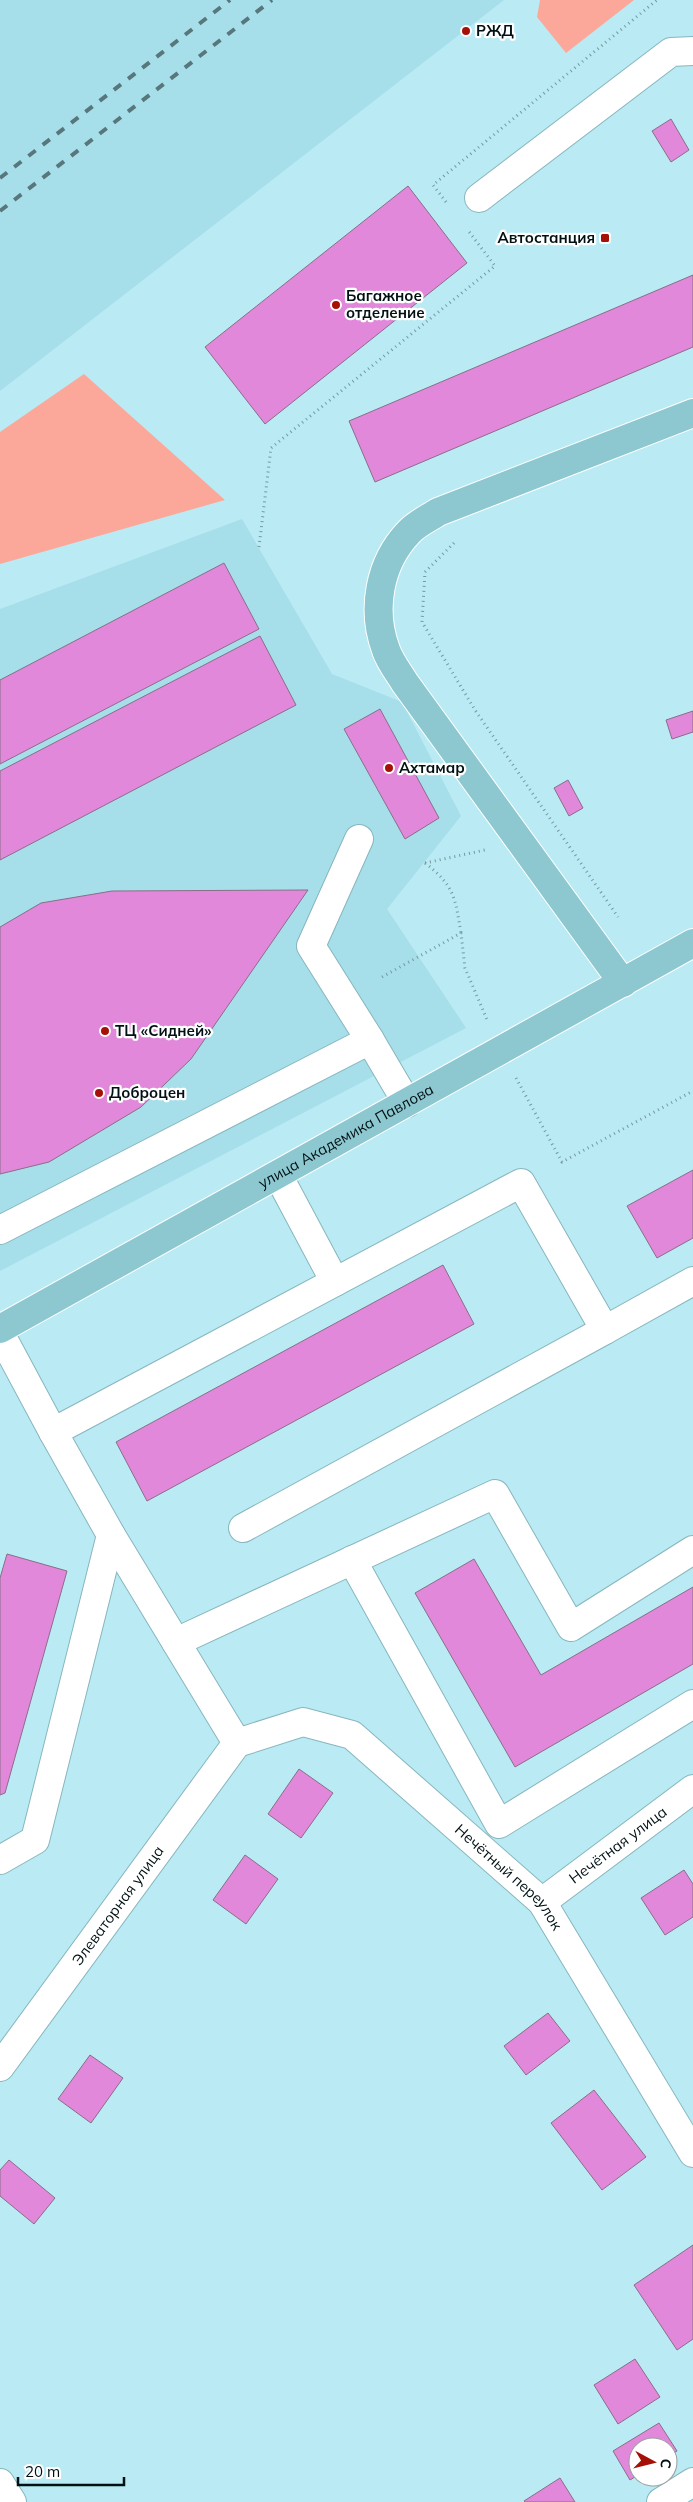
<svg xmlns="http://www.w3.org/2000/svg" width="693" height="2502" font-family="Mulish,sans-serif">
  <rect width="100%" height="100%" fill="#baeaf3"/>
  <!-- built -->
  <path fill="#a6dfea" d="M0,0H504L0,391Z
    M242,519L332,674L402,702L461,816L387,909L466,1028L0,1271V609Z"/>
  <!-- green -->
  <path fill="#fba89a" d="M540,0H634L566,53L537,17Z
    M84,374L225,500L0,564V432Z"/>
  <!-- building -->
  <path fill="#e188da" stroke="#8a6e87" d="M671,119L689,150L671,162L652,131Z
    M408,186L467,263L265,424L205,347Z
    M693,275V347L375,482L349,421Z
    M224,563L259,629L0,764V680Z
    M260,636L296,705L0,860V771Z
    M380,709L439,818L405,839L344,729Z
    M693,711V732L672,739L666,720Z
    M568,780L583,808L569,816L554,788Z
    M308,890L191,1059L141,1107L49,1162L0,1174V927L41,903L112,891Z
    M693,1170V1238L657,1258L627,1206Z
    M443,1265L474,1324L147,1501L116,1442Z
    M7,1554L67,1571L5,1793L0,1795V1578Z
    M474,1559L541,1675L693,1587V1664L515,1767L415,1593Z
    M299,1769L333,1793L301,1838L268,1814Z
    M245,1855L278,1879L246,1924L213,1900Z
    M684,1870L693,1884V1917L665,1935L641,1898Z
    M548,2013L570,2041L526,2075L504,2046Z
    M90,2055L123,2078L91,2123L58,2099Z
    M594,2090L646,2157L602,2190L551,2123Z
    M9,2160L55,2198L34,2224L0,2196V2170Z
    M693,2245V2339L677,2350L634,2285Z
    M635,2359L660,2397L618,2424L594,2385Z
    M659,2423L677,2451L668,2457V2447H638V2475L630,2480L613,2451Z
    M560,2478L575,2502H525L524,2501Z"/>
  <g fill="none" stroke-linecap="round" stroke-linejoin="round">
    <defs>
      <g id="minor">
        <path d="M479,198L671,52L693,51"/>
        <path d="M359,839L311,946L370,1040"/>
        <path d="M278,1175L335,1282"/>
        <path d="M0,1230L370,1040L407,1103"/>
        <path d="M605,1330L693,1281"/>
        <path d="M0,1333L53,1432"/>
        <path d="M352,1560L499,1824L693,1704"/>
        <path d="M176,1642L495,1494L571,1627L693,1550"/>
        <path d="M237,1743L111,1535L53,1432L521,1183L605,1330L243,1528"/>
        <path id="s1" d="M237,1743L303,1722L352,1735L542,1902L693,2153"/>
        <path d="M0,1860L35,1840L111,1535"/>
        <path id="s2" d="M542,1902L693,1789"/>
        <path id="s3" d="M0,2067L237,1743"/>
        <path d="M0,2483L12,2502"/>
        <path d="M661,2502L693,2482"/>
      </g>
      <g id="major">
        <path d="M623,983L405,683C399,673 390,662 386,650C371,610 379,563 409,532C416,524 429,518 438,512L693,413"/>
        <path id="s4" d="M0,1329L693,943"/>
      </g>
    </defs>
    <!-- minor casing -->
    <use href="#minor" stroke="#87b6be" stroke-width="30"/>
    <!-- major casing -->
    <use href="#major" stroke="#fff" stroke-width="30"/>
    <!-- path -->
    <path stroke="#7699a0" stroke-width="3" stroke-dasharray="1 4" stroke-linecap="butt" d="M446,202L433,185L657,0
      M454,543L425,572L422,622L475,710L618,917
      M259,547L271,448L495,266L467,229
      M425,863L485,850
      M425,863C455,886 455,898 461,933
      M382,977L461,933L465,968L488,1022
      M516,1078L562,1162L693,1091"/>
    <!-- minor -->
    <use href="#minor" stroke="#fff" stroke-width="28"/>
    <!-- major -->
    <use href="#major" stroke="#8dc7d0" stroke-width="28"/>
    <!-- rail -->
    <path stroke="#58777c" stroke-width="4" stroke-dasharray="9 9" stroke-linecap="butt" d="M0,178L230,0
      M0,211L272,0"/>
  </g>
  <!-- markers -->
  <g fill="#a51106" stroke="#fff" stroke-width="2">
    <circle cx="466" cy="31" r="5"/>
    <rect x="600" y="233" width="10" height="10" rx="2.5"/>
    <circle cx="336" cy="305" r="5"/>
    <circle cx="389" cy="768" r="5"/>
    <circle cx="105" cy="1031" r="5"/>
    <circle cx="99" cy="1093" r="5"/>
  </g>
  <g text-anchor="middle" stroke-width="4.5" stroke-linejoin="round" paint-order="stroke">
    <!-- poi labels -->
    <g font-size="15" font-weight="bold" fill="#011013" stroke="#fff" text-anchor="start">
      <text x="476" y="36">РЖД</text>
      <text x="595" y="243" text-anchor="end">Автостанция</text>
      <text x="346" y="301">Багажное<tspan x="346" dy="17">отделение</tspan></text>
      <text x="399" y="773">Ахтамар</text>
      <text x="115" y="1036">ТЦ «Сидней»</text>
      <text x="109" y="1098">Доброцен</text>
    </g>
    <!-- street labels -->
    <g font-size="15" fill="#011013" stroke="#fff">
      <text dy="5" stroke="none"><textPath href="#s4" startOffset="396">улица Академика Павлова</textPath></text>
      <text dy="5" stroke="none"><textPath href="#s2" startOffset="95">Нечётная улица</textPath></text>
      <text dy="5" stroke="none"><textPath href="#s1" startOffset="332">Нечётный переулок</textPath></text>
      <text dy="5" stroke="none"><textPath href="#s3" startOffset="200">Элеваторная улица</textPath></text>
    </g>
  </g>
  <!-- north arrow -->
  <g transform="translate(653 2462) rotate(97)"><circle r="24" fill="#ffffff" stroke="#999fa1"/>
  <path d="M0-4L9 19L0 12L-9 19Z" fill="#a51106"/>
  <text y="-8" font-size="14" font-weight="bold" text-anchor="middle" fill="#011013">С</text>
  </g>
  <!-- scale -->
  <path d="M18 2477v8h106v-8" fill="none" stroke="#011013" stroke-width="2.5"/>
  <text x="25" y="2477" font-size="15" fill="#011013" stroke="#ffffff" stroke-width="4" paint-order="stroke">20 m</text>
</svg>
